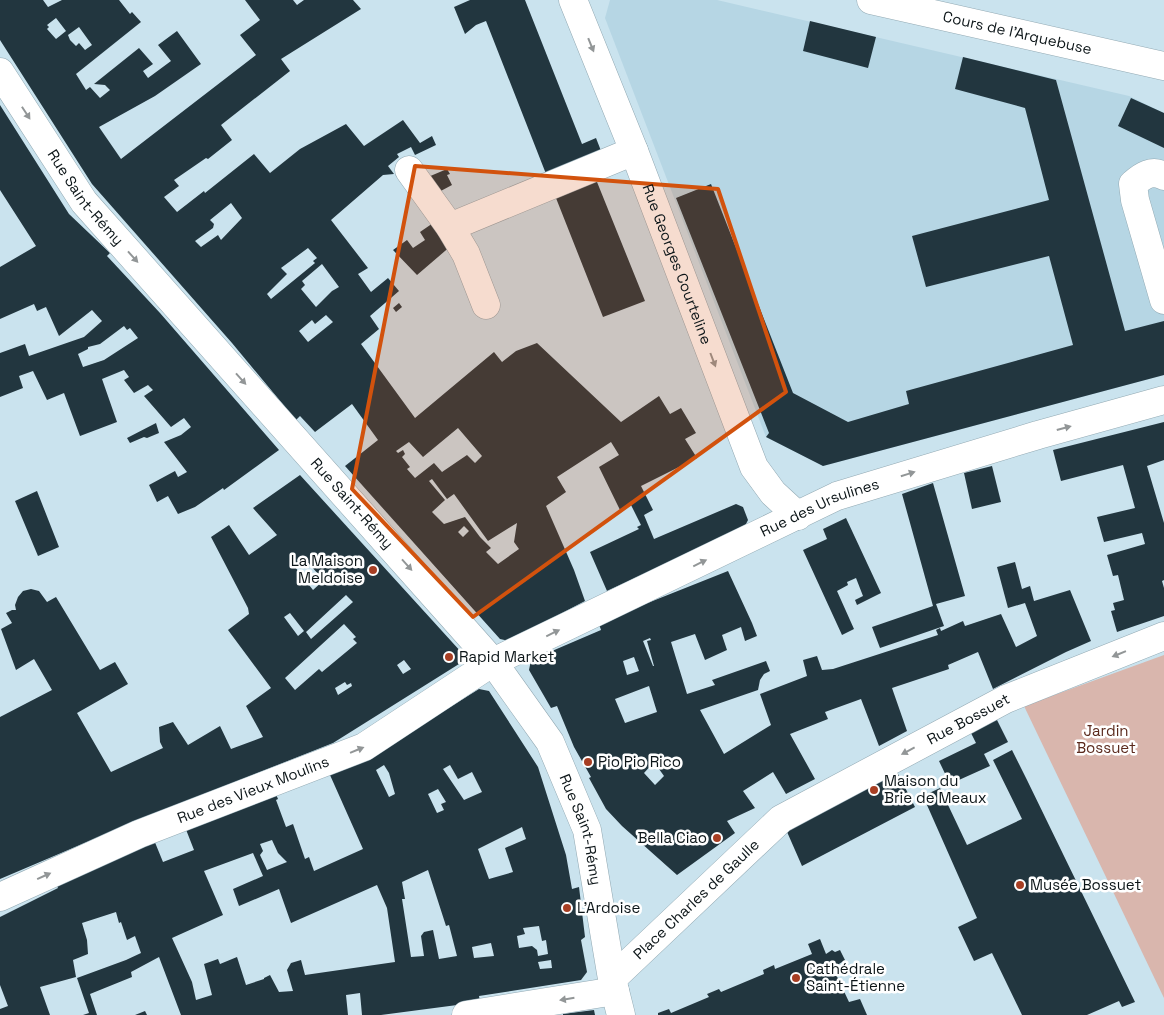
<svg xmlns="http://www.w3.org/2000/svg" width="1164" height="1015" font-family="'Space Grotesk',sans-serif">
  <rect width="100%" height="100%" fill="#cae3ee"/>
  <!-- built -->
  <path fill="#b6d6e4" d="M610,0H717L1129,96L1164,113V375L823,466L766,437L605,18Z"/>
  <!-- green -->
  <path fill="#d9b6ad" d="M1164,655V998L1024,706Z"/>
  <!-- building -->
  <path fill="#22363f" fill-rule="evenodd" d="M0,0H43L48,7L62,0H119L130,14L132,12L141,22L76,74L86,90L90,87L100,98L110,90L105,85L94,84L139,48L153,64L143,71L148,78L171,61L158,45L177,31L201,64L155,96L99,127L121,159L256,55L240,35L260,20L245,0H293L297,5L304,0H353L361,9L281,59L290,71L221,125L232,140L208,159L206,158L174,180L179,186L164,197L177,212L204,191L205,193L254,154L270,173L300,149L346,124L364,146L403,120L420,143L432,136L436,145L415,155L411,147L397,154L399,157L388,166L394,174L383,175L331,220L368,268L358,274L371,292L388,278L399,291L370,316L379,329L361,344L415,418L494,352L502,362L516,351L537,343L621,422L659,396L670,414L681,408L696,433L685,439L697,458L641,486L653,510L644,515L654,539L736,504L743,507L748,520L744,528L607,591L590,552L639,529L637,527L641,525L631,505L620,510L599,467L619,455L611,442L557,477L566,492L546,506L574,570L585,601L509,641L500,639L345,466L378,440L352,404L315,432L300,416L296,420L232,343L92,184L0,40ZM56,18L66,31L56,39L47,29L49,27L47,25ZM79,27L92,45L85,50L79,43L76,46L70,40L68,35ZM231,203L242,218L221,240L218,235L201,247L195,241L213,228L214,224L210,220ZM308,248L317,258L313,261L315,263L271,299L267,294L287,274L281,268ZM322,264L339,287L332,291L316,307L301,289L305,285L302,281ZM326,315L333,322L308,342L299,331L312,320L315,324ZM458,428L482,456L475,463L467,455L442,472L434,463L415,478L407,469L410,467L402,457L405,454L403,450L398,453L396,451L409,442L423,457ZM432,479L447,499L454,494L488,541L517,523L514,542L519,549L498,564L486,552L491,548L480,537L465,517L444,524L432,512L445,500L429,481ZM464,526L469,531L463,537L458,532Z
    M470,0H525L582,144L596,138L603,156L548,179L486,21L476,25L465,34L454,7Z
    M810,21L876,37L868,68L803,51Z
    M963,57L1056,80L1125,331L1164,321V375L823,466L766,437L769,433L676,198L711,184L793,393L848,422L909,404L906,391L1073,345L1049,256L926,287L912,236L1049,200L1025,108L955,89Z
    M1131,98L1164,113V148L1118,126Z
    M0,105L69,214L110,253L107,256L160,313L279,450L224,490L223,488L195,507L178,514L168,496L157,502L149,485L175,471L178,477L187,472L164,442L181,435L191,427L184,418L171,427L144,396L153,390L148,385L134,393L124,380L129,377L124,370L102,379L117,422L80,436L64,393L47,400L33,371L19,376L23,388L0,397V353L25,344L29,356L84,337L102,321L92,310L59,336L46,307L37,311L34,304L0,319V267L36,246L0,190ZM124,326L127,330L130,328L138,338L104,360L83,367L78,354L88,349V347L100,344Z
    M447,169L450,174L447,175L452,185L437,193L428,177Z
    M595,177L645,301L603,317L554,193Z
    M436,221L452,245L417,275L393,250L407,240L413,248L425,240L420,232Z
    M399,303L402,307L396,312L393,308Z
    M1164,422V460L1147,466L1164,523V580L1162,581L1164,588V616L1117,632L1111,611L1115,610L1113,603L1124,600L1118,575L1113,576L1107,555L1145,544L1142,533L1104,542L1097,517L1135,508L1123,465L1061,481L1053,450Z
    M156,423L159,433L147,438L144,437L130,443L127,438Z
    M992,466L1001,502L972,509L964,473Z
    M300,475L462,653L459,664L333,743L127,825L0,879V717L52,690L34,659L16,670L1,629L12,623L6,613L12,610H16L15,605L18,597L23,591L31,589L39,591L47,602L56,597L100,670L115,662L128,684L77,713L111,772L163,748L160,742L159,727L173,722L188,745L220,726L231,749L263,737L246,706L271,688L228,630L249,614L248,608L211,537L229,525L249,555L277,535L253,508ZM306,561L324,580L313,590L295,567ZM346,595L353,602L311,639L306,632ZM290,613L304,631L298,636L284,617ZM344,624L356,637L353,639L357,643L322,672L319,669L295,690L285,678ZM404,660L411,669L403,674L397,665ZM345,682L347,685L351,683L352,686L338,695L335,688Z
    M933,483L965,596L936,604L944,626L880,648L872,627L933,606L902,494Z
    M37,491L59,547L38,556L15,501Z
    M846,518L881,593L857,605L855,600L863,596L856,578L847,582L848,585L837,591L854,629L842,635L803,550L827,539L823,529Z
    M1015,562L1022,589L1030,586L1034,601L1070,590L1091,641L1066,652L993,689L978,652L948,665L949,669L892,688L907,731L879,746L861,699L825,712L828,719L790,734L815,779L786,794L773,772L743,791L755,808L727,821L735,833L677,875L622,826L606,809L589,778L591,777L574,747L557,706L551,708L529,670L531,660L601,630L598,621L635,608L728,571L752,623L757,636L745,641L741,627L722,635L727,650L705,660L695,634L671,642L687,694L715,685L712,680L766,661L770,671L764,674L760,680L758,690L700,710L724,754L771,725L760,694L807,676L803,660L817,656L822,670L833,669L938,635L936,630L940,628L941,631L963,621L965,626L1001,614L1016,647L1037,636L1025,603L1008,608L997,567ZM650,638L651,640L647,641L654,666H653L643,641ZM634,657L639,671L627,675L623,661ZM649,686L657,712L625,723L615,699ZM654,762L664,776L655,785L644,773Z
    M479,689L489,691L538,767L566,855L572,889L579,887L585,937L581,940L587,972L581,980L479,996L480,1002L381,1015H362L360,993L346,995L348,1015H181L159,957L131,972L132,977L90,994L97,1015H83L89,1013L77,978L126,960L141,953L135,936L127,940L121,922L119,923L116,912L82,923L87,940L88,954L73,960L76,977L40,987L50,1015H0V1009L8,1006L0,985V917L58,888L55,882L154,840L163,862L194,850L185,827L275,792L278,799L276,800L286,827L293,824L305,859L309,857L314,871L363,849L330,775L370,757ZM384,765L389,773L395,794L389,797L376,770ZM450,765L458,779L472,772L482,792L464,800L443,769ZM438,789L446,802L441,804L444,810L437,813L428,794ZM522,827L526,839L505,848L513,872L489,879L478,849ZM272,840L278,853L287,862L267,870L260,855L263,851L260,844ZM253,853L263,876L233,889L239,906L279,889L291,923L377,885L387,908L395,962L305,975L301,960L291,963L287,970L293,991L279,992L270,975L264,978V979L246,985L237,957L220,964L218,959L204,964L212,995L196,1000L192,982L172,938L223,915L204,871ZM428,870L446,926L449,925L457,956L439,959L433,930L424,932L421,936L424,956L411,957L402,899H405L402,882ZM539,926L542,941L546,940L548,954L538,956L537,950L532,946L519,948L517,936L525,934L523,928ZM491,943L494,956L474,958L472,947ZM551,960L552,968L540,969L538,962Z
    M995,716L1008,742L984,754L990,766L950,784L939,761L976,743L969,729Z
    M1012,750L1027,780L1135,1002L1122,1007L1119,1001L1087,1015H1022L992,953L974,961L958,927L977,918L923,796L940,788L967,845L1022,819L993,760Z
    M894,766L915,807L802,866L784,825Z
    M820,939L826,954L832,950L835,952L840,950L845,960L833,968L849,1002L860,999L867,1015H658V1013L669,1009L671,1013L709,997L707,994L719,989L721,992L764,974L763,970L774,965L775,969L812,954L808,944Z
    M594,1010L595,1015H563V1014Z
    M145,1011L147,1015H135Z"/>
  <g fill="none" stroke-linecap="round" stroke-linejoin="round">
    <defs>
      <g id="minor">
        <path id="s1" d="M573,0L634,151L754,467L773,493L798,516"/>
        <path id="s2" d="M871,0L1164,66"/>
        <path id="s3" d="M0,72L84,202L493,662L550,742L587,830L612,979L621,1015"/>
        <path d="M409,170L450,227L466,254L486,305"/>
        <path d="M1164,176C1152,169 1142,176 1133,184L1135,200L1164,300"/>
        <path d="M450,227L634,151"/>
        <path id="s4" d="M0,897L139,834L364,747L493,662L837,496L1038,435L1164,400"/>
        <path id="s5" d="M612,979L781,819L1006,699L1164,636"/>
        <path d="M466,1015L615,991"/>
      </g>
    </defs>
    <!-- minor casing -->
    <use href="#minor" stroke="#92a9b3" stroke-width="29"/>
    <!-- minor -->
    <use href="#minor" stroke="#fff" stroke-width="28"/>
  </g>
  <!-- one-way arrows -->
  <defs><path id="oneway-solid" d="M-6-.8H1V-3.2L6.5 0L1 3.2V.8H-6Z" transform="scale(1.25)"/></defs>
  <g fill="#929697">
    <use href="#oneway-solid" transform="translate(591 45) rotate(68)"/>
    <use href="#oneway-solid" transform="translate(26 113) rotate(57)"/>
    <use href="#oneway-solid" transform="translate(133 257) rotate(48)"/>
    <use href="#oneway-solid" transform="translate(713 360) rotate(69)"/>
    <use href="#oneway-solid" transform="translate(241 379) rotate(48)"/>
    <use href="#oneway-solid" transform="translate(1064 428) rotate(-15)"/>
    <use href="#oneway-solid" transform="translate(908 474) rotate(-17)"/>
    <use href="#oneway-solid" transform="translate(700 563) rotate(-26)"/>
    <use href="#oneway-solid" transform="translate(407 565) rotate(48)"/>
    <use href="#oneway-solid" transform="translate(553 633) rotate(-26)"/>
    <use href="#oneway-solid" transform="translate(1119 654) rotate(158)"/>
    <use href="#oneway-solid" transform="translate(357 750) rotate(-22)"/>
    <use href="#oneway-solid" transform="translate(908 751) rotate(152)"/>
    <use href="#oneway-solid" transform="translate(44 876) rotate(-24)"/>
    <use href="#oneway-solid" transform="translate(567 999) rotate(171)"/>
  </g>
  <!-- marked area -->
  <path fill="#d2520d" fill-opacity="0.2" stroke="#d2520d" stroke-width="4" stroke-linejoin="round" d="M415,166L718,189L786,392L473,617L352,489Z"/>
  <!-- markers -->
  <g fill="#a73e23" stroke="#fff" stroke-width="2">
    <circle cx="373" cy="570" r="5"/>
    <circle cx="449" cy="657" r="5"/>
    <circle cx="588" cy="762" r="5"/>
    <circle cx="874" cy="790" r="5"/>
    <circle cx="717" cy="838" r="5"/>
    <circle cx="1020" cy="885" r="5"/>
    <circle cx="567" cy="908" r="5"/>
    <circle cx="796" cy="978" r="5"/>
  </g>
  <g text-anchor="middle" stroke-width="5" stroke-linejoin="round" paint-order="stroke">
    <!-- street labels -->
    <g font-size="15" fill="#0c1518" stroke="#fff">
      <text dy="5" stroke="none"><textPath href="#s2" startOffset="150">Cours de l'Arquebuse</textPath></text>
      <text dy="5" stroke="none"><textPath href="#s3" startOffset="152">Rue Saint-Rémy</textPath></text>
      <text dy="5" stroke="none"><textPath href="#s1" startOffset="284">Rue Georges Courteline</textPath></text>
      <text dy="5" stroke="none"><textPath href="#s3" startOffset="558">Rue Saint-Rémy</textPath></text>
      <text dy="5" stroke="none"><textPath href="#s4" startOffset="910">Rue des Ursulines</textPath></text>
      <text dy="5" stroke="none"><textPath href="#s5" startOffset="445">Rue Bossuet</textPath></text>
      <text dy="5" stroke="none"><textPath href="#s4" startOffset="275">Rue des Vieux Moulins</textPath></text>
      <text dy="5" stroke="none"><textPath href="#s3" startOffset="962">Rue Saint-Rémy</textPath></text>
      <text dy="5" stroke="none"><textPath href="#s5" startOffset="116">Place Charles de Gaulle</textPath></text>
    </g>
    <!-- poi labels -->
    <g font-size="15" fill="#0c1518" stroke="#fff" text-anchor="start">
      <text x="363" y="566" text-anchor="end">La Maison<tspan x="363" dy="17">Meldoise</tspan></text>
      <text x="459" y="662">Rapid Market</text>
      <text x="598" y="767">Pio Pio Rico</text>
      <text x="884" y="786">Maison du<tspan x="884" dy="17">Brie de Meaux</tspan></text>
      <text x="707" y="843" text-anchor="end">Bella Ciao</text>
      <text x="1030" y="890">Musée Bossuet</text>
      <text x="577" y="913">L'Ardoise</text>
      <text x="806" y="974">Cathédrale<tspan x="806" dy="17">Saint-Étienne</tspan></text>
    </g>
    <!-- park labels -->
    <g font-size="15" fill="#5b2a1d" stroke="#fff">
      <text x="1106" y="736">Jardin<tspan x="1106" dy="17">Bossuet</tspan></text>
    </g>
  </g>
</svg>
